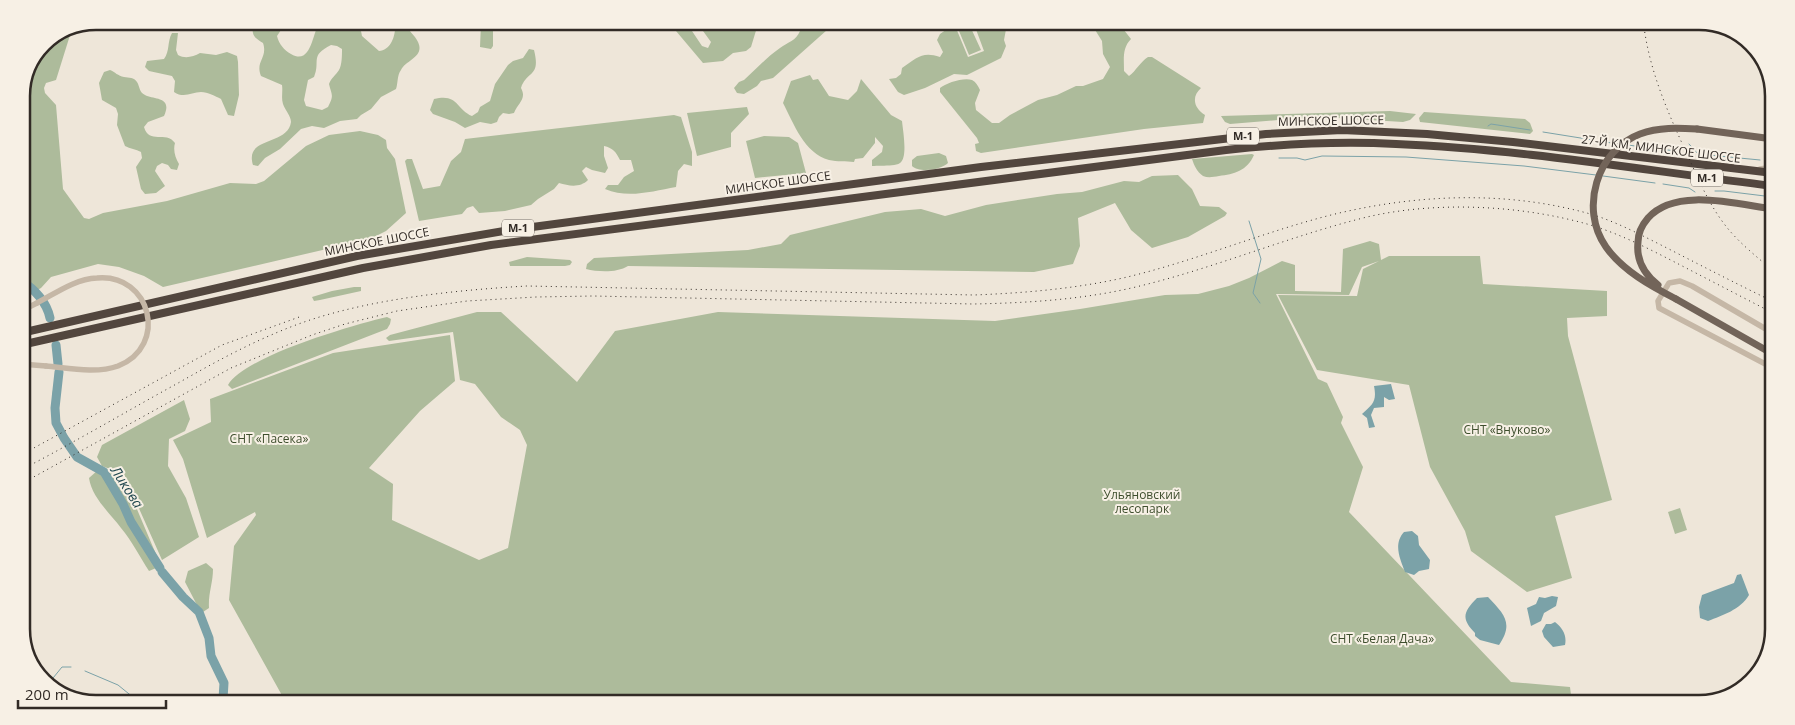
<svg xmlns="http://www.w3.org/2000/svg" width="1795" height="725" font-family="'Open Sans',sans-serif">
  <rect width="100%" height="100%" fill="#eee6d9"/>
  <!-- green -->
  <path fill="#adbb9b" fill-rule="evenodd" d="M253,22H299L283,27L277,36C279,44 284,50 291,54C312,66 312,32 320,22H364L361,31L362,36L379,51C390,50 394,39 395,30L386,22H405C407,30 415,35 418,42C425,57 406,60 401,70C397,75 398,83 396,89L381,97L371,109L361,115L357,119L340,121L324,128L312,126L301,129L280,149L265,158L258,166L253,165C244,136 288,146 291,122C291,116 285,110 283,104C281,98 283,92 282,85L261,76C255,61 268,58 263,43C252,36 252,35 253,22ZM331,45L337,46L342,49C342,55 342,65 339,70C336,75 331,78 329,84C332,96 334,95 328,107L322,110L306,106L304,100L308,80L314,77C321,61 309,56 331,45Z
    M481,23L493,24V46L491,49L480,47Z
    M689,23L688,25L702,46L708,48L711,42L703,31V23L758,24L751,47L746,51L733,53L723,61L703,63L676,31L670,30L666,24Z
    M793,24H829L827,30L773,78L761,81L757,86L744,94L737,93L734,88L739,82L744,80C756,69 767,57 780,48C788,42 796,41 800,31Z
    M974,24H1007L1004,40L1006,46L1001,58L967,75L954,74L925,88L904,95L898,92L889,79L896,78L901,74L902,68C917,58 922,51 940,57L943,52L937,40L940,34L950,27L956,28L968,57L984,51Z
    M1092,25H1120L1131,39C1122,48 1124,59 1124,71L1129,76C1136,71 1140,62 1148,57H1152L1201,88C1191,97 1194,108 1205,115L1203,123L1144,129L981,153L976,151L975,144L979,143L977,138L940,92V88C946,83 964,77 972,80C976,82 978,86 980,90L975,103L976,110L992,123H999L1010,115L1038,100L1057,95L1076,86H1083L1103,79L1110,67L1103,54L1102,41Z
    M970,26L981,50L969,55L959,31Z
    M71,32L56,80L46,83L44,88L45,93L56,105L63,189L84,218L89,219L103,213L167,201L230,183L256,184L264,181L306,146L329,135L360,131L378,135L386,140L387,148L395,159L406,213L386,231L370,239L163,287L144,276L119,267L98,264L51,277L41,288L21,299V92L43,43Z
    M172,33H178L176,50L178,55C185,59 193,57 200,53L216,55L227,52L237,56L238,62L239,95L234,116L228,115L221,99C215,96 208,92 201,92C192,92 184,99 174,92L175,81L172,76L149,71L145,67L147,61L164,59C170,51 167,42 172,33Z
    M529,49L534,50C541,78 527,70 521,88C527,99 518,103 514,113L509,114L503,113L499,117L497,122L491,124L480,122L465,128L455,122L433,114L430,110L434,99C458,93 456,109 472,116L478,112L480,107L490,101L495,84L508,65L513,61L523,58Z
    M110,70C115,72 118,76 124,77C129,78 134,77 137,82C140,87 139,92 145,95C154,100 173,96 164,116L148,122L144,127C149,145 166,130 175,143C173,150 175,157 179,164L177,170L171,169L168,165L162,163L157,166L155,171L165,186L156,193L145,194L141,189L136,167L142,158L141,152C136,149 130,149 125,146L117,125L118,114L116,108L102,100L99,83L104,72Z
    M810,75L813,80L818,79L829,96L848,100L857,91L861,79L891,115L902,121C903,131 908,158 900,163C894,167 880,165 872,166V160L882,152L883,146L875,137V143L863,158L855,159L854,162C846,161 837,162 829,160C804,153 794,124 783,103L791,81Z
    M747,107L749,114L731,133V147L697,156L687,113Z
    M1390,111L1416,114L1410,120L1403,122L1338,118L1278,120L1230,124L1225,122L1221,116Z
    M1424,112L1525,119L1530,123L1533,131L1530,134L1420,122L1419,118Z
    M674,115L681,117L692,152V166L684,164L678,171L676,187C653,191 628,199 605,189L608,185H618L624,177L634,171L631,160H620C616,152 613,148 604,146V156L608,168L605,173L592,170L586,167L582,171L588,180C580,188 569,186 559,183L554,189L538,199L531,205L505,211L479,213L473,206L467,208L462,214L419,221L405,161L407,159H412L423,189L440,186L451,161L461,152L465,139Z
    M764,136L789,137L798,143L806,173L755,178L746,141Z
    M939,153L946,156L948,163C941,170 919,173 912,166V160L917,156Z
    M1252,154L1254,155C1247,171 1234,174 1219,176C1213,177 1208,178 1203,176C1197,172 1194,165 1192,159Z
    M1178,175L1192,189L1200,206L1219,207L1227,213L1225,216L1188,237L1152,248L1131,230L1115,203L1078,218L1080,246L1073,264L1034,272L628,266C617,273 598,272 586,269L587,264L594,258L748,250L781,244L790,235L885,212L921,209L945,216L986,205L1057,194L1082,192L1124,181L1139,182L1152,176Z
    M1370,241L1379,244L1381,260L1389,256H1480L1483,284L1607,291V316L1567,318L1568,336L1612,500L1555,516L1572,578L1527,592L1471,551L1465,531L1430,467L1409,385L1317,370L1278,295L1357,296L1363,269L1379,261L1362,267L1349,295L1276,294L1318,379L1327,383L1343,417L1341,423L1363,467L1349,512L1511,682L1570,687L1572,703L284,699L229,600L234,546L256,515L255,512L207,538L183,459L173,440L211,422L210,399L333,353L450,335L455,381L420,411L369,468L393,484L392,520L479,560L508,548L527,445L520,430L501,417L475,384L460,380L453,332L389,341L386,338L390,335L477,312H501L577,382L615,331L718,312L995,321L1080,309L1165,295L1198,294L1229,286L1249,278L1282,261L1295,265V291L1341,292L1343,249Z
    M527,257L570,260L572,262L570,265L565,266H510L509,262Z
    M354,287H361V291L320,300L314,301L312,297L332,291Z
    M387,317L391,319L390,324L387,329L232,389L228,385C245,356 353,325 387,317Z
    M56,375L61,376L57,402V412L60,423L53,422L52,395Z
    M184,400L190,419L185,431L169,439L168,466L186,498L199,537L162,560L133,495L128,488L161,566L149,571C140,557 132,541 121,528C110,513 92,498 89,478L98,470L110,469L102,466L97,457L102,445Z
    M1680,508L1687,530L1675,534L1668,512Z
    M206,563L213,569C213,583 208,594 209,608L203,612L198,607L185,582L188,571Z"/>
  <!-- water -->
  <path fill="#7ba2a8" d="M1391,384L1395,399L1389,400L1384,397V407L1374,408L1371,415L1375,427L1369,428L1367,418L1362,414C1373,404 1377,401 1374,386Z
    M1412,531L1418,536L1419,545L1430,560L1429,569L1419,571L1414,575L1405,572C1400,559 1393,544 1404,532Z
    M1741,574L1749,595C1740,610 1723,615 1708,621L1700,618L1699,607L1702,595L1734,583L1737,575Z
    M1552,596L1558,597L1556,606L1544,613L1541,621L1531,626L1527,608L1536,604L1539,597L1545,598Z
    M1488,597C1504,614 1514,623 1499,645L1480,640L1475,636V633C1461,619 1463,612 1477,598Z
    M1555,622C1563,628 1567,636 1565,645L1553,647L1544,637L1542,631L1546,624H1551Z"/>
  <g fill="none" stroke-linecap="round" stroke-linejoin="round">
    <!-- stream -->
    <path stroke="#7ba2a8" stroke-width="1" d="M1488,126L1491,124L1530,130
      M1543,132L1618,144
      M1689,144L1698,154L1760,160
      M1627,145L1676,151
      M1279,158H1297L1305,160L1322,156L1406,157L1524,166L1596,175
      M1772,159H1773
      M1603,176L1655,183
      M1663,184L1689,188L1695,192
      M1715,191H1724L1773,197
      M1249,221L1261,259L1253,293L1260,303
      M85,671L118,685L134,698
      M49,683L62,667H71"/>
    <!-- river -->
    <path stroke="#7ba2a8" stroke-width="9" d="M21,281C35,289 47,303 50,318
      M56,345L58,364
      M59,372L55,408L56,423L64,438L77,457L104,472L123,504L131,522L160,568
      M162,572L183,597L199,612L209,638L211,656L224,683L223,699"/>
    <!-- minor -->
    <path stroke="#c5b7a6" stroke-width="5.5" d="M1760,169L1773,167
      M21,311L37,303
      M21,364L46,366
      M1771,367L1659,308L1658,301L1669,283L1680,281L1692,286L1771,332"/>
    <!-- major -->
    <path stroke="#726459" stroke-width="7" d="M1697,129L1773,139
      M1676,299L1771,353"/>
    <!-- highway -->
    <path stroke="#52463e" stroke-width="8" d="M21,333L357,256L510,230L981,167L1266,134L1342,130L1427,134L1513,142L1773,173
      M21,345L363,268L491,245L1226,150C1282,144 1339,141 1396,144C1522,149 1648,171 1773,186"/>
    <!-- rail -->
    <path stroke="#322b26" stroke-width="1" stroke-dasharray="1 4" stroke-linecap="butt" d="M1644,27C1650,72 1668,113 1687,154C1698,178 1708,203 1725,225C1738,242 1756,256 1772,270
      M21,455L222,345L302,316
      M21,470C75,442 127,411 180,382C222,358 265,335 310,320C377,298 458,290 527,286L974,295C1024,293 1073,289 1123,278C1192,262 1258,234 1327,216C1410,195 1499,190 1583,212C1611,219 1637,233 1663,246C1700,265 1735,283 1772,301
      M21,484L231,368L312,335L345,324L397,311L467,301L536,297L593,296L973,304C1025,303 1076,300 1127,289C1208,271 1286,237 1367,217C1436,201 1519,205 1587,224C1622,234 1657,253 1690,270C1717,284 1744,298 1771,312"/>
    <!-- minor-bridge -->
    <path stroke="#c5b7a6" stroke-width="5.5" d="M37,303C56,293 75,279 97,278C151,273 169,346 118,366C96,374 68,368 46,366"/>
    <!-- major-bridge -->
    <path stroke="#726459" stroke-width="7" d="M1658,285C1644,274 1636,260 1638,242C1638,233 1642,225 1648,218C1675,187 1736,204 1772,209
      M1676,299C1651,286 1623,271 1606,247C1579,209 1597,150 1640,134C1659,127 1678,128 1697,129"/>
  </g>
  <g text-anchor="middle" stroke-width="4" stroke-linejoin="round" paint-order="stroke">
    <!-- shield labels -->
    <g fill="#f7f0e5" stroke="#6d665f" stroke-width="1">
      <rect x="1227" y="127.5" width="32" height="17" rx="4"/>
      <rect x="1691" y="169.5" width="32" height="17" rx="4"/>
      <rect x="502" y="219.5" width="32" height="17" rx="4"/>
    </g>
    <g font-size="11" font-weight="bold" fill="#322b26">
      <text x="1243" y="140">М-1</text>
      <text x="1707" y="182">М-1</text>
      <text x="518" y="232">М-1</text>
    </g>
    <!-- street labels -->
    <g font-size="12" fill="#322b26" stroke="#f7f0e5">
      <text transform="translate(1331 121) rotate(-1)" y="4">МИНСКОЕ ШОССЕ</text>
      <text transform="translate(1661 149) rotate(7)" y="4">27-Й КМ, МИНСКОЕ ШОССЕ</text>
      <text transform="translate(778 183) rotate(-8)" y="4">МИНСКОЕ ШОССЕ</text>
      <text transform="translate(377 242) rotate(-11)" y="4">МИНСКОЕ ШОССЕ</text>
    </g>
    <!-- park labels -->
    <g font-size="12" fill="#3e4e2d" stroke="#f7f0e5">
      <text x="1507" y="434">СНТ «Внуково»</text>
      <text x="269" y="443">СНТ «Пасека»</text>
      <text x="1142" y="499">Ульяновский<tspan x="1142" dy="14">лесопарк</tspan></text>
      <text x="1382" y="643">СНТ «Белая Дача»</text>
    </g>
    <!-- water labels -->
    <g font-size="14" font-style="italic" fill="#20474f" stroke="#f7f0e5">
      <text transform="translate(127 487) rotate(57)" y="5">Ликова</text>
    </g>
  </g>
  <!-- crop -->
  <path d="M0 0H1795V725H0ZM96 30H1699A66 66 0 0 1 1765 96V629A66 66 0 0 1 1699 695H96A66 66 0 0 1 30 629V96A66 66 0 0 1 96 30Z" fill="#f7f0e5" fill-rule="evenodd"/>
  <path fill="none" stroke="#322b26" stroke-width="2.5" d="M96 30H1699A66 66 0 0 1 1765 96V629A66 66 0 0 1 1699 695H96A66 66 0 0 1 30 629V96A66 66 0 0 1 96 30Z"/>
  <!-- scale -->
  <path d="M18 700v8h148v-8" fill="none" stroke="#322b26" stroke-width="2.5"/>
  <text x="25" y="700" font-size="15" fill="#322b26" stroke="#f7f0e5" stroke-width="4" paint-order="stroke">200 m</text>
</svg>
